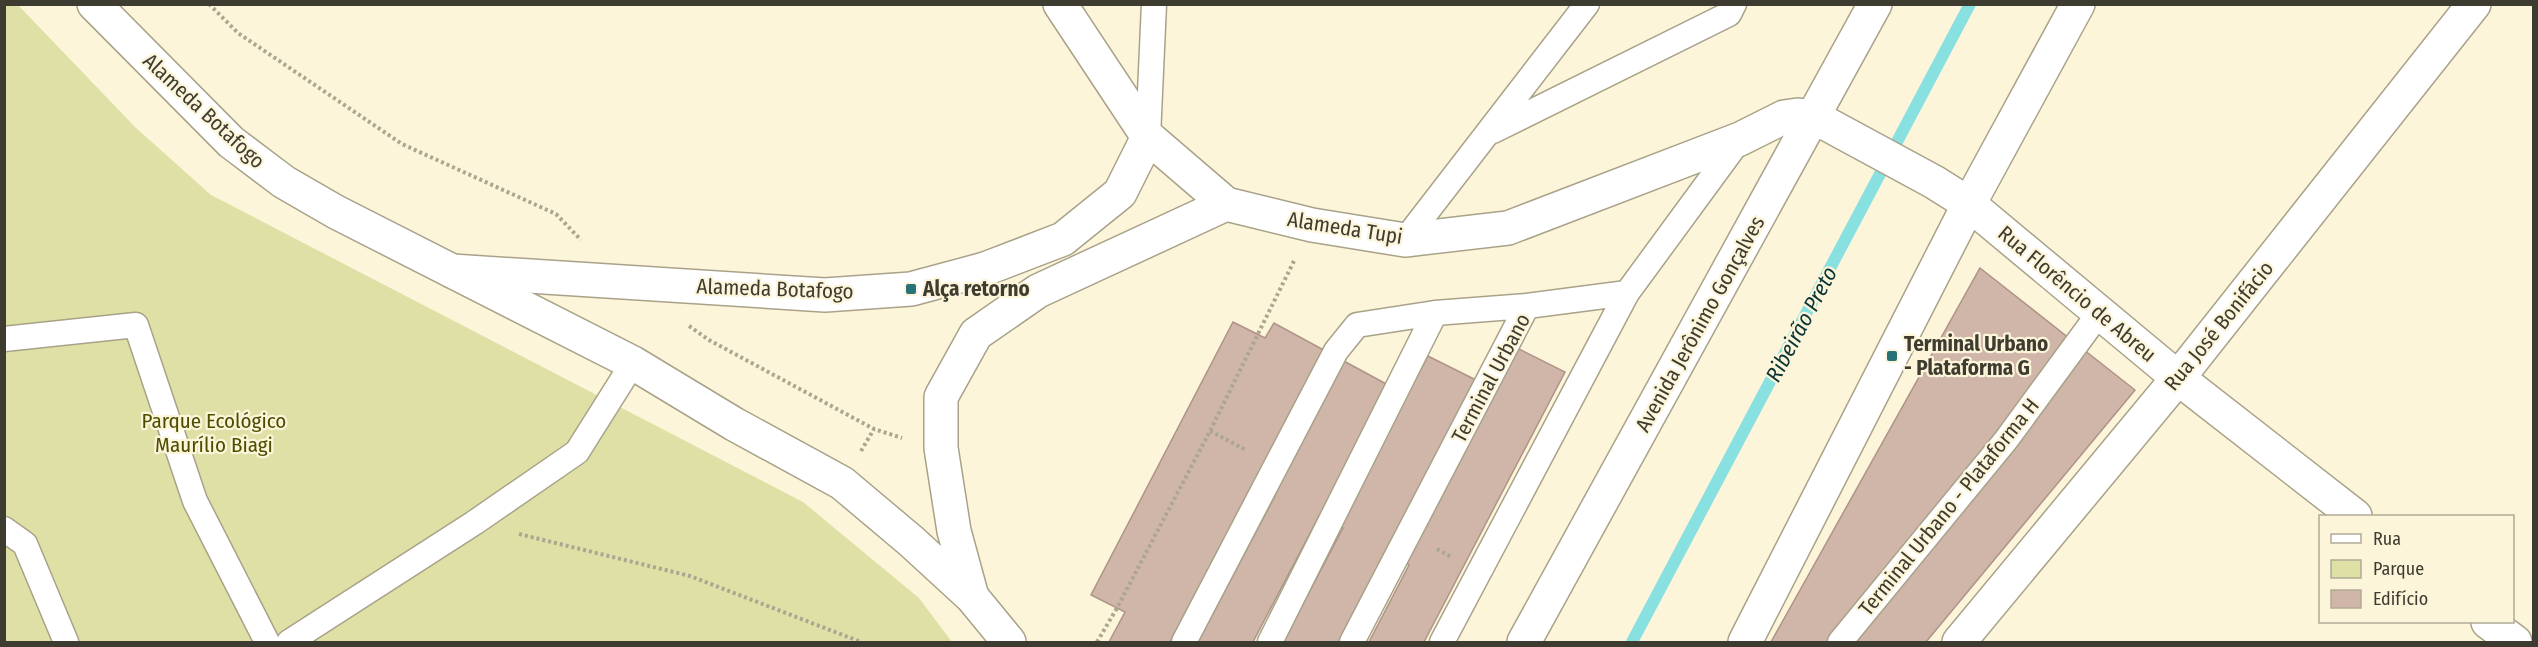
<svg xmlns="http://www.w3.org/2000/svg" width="2538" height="647" font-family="'Fira Sans Condensed',sans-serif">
  <rect width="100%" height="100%" fill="#fcf5da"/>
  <!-- green -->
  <path fill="#dee0a6" d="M4,5H18L135,127L211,195L803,502L919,598L952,642H5Z"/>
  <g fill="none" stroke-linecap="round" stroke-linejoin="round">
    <!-- stream -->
    <path stroke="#89e0e1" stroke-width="12" d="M1632,642L1970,4"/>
  </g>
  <!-- building -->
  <path fill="#d0b5a9" stroke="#ae9488" stroke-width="1.5" d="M1980,268L2135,390L1926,642H1771Z
    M1233,322L1265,338L1274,323L1388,385L1362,481L1428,356L1478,381L1517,348L1565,372L1424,642H1369L1409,565L1386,553L1339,642H1283L1343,528L1319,516L1253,642H1198L1276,494L1254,482L1170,642H1109L1125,612L1091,595Z"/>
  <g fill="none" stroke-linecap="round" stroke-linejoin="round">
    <defs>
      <path id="lane" d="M1493,131L1729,14L1734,4
        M1148,137L1154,4
        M1405,240L1587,4
        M4,339L136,325L195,501L267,642
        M4,529L25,544L66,642
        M289,642L474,523L577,452L633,363
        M1184,642L1336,351L1357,325L1435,313
        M1270,642L1435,313L1527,306
        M1352,642L1527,306L1627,293L1740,139
        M1442,642L1627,293
        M1840,642L2006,440L2100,312"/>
      <path id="street" d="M1060,4L1148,137L1226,204L1312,225L1405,240L1508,228L1740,139L1784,117L1798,115L1814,117L1934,182L1969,204L2178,378L2355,516
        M452,271L825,295L911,289L985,269L1063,239L1120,193L1148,137
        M972,597L954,531L941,448V397L976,334L1038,291L1226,204
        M2488,622L2515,642
        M1959,642L2178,378L2474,4"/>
      <path id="secondary" d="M94,4L231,142L284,182L336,212L633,363L734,424L842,483L911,541L972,597L1009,642"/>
      <path id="primary" d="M1524,642L1875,4
        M1745,642L1969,204L2078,4"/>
    </defs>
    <!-- lane casing -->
    <use href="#lane" stroke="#a9a289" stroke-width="27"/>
    <!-- street casing -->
    <use href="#street" stroke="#a9a289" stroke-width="36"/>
    <!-- secondary casing -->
    <use href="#secondary" stroke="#a9a289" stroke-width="36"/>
    <!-- primary casing -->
    <use href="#primary" stroke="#a9a289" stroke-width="36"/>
    <!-- path -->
    <path stroke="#aba691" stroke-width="4" stroke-dasharray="3 3" stroke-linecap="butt" d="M209,4L238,33L402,144L556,214L581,240
      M689,326L709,340L874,429L902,438
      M1210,431L1246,450
      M861,451L874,429
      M519,534L690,576L861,642
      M1437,549L1451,557
      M1097,642L1117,608L1210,431L1294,261"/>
    <!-- lane -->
    <use href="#lane" stroke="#fff" stroke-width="24"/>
    <!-- street -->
    <use href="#street" stroke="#fff" stroke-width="33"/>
    <!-- secondary -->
    <use href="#secondary" stroke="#fff" stroke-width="33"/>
    <!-- primary -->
    <use href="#primary" stroke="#fff" stroke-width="33"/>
  </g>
  <!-- markers -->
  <g fill="#287179" stroke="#fcf5da" stroke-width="2">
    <rect x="905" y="283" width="12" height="12" rx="3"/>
    <rect x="1886" y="350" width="12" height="12" rx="3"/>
  </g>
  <g text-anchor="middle" stroke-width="4.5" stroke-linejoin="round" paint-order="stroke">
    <!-- street labels -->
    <g font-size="21" fill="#3e3b30" stroke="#fcf5da">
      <text transform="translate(204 111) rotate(43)" y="7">Alameda Botafogo</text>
      <text transform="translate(1345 228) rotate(9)" y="7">Alameda Tupi</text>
      <text transform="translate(775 289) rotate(2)" y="7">Alameda Botafogo</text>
      <text transform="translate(2077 294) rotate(40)" y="7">Rua Florêncio de Abreu</text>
      <text transform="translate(1700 324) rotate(-61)" y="7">Avenida Jerônimo Gonçalves</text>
      <text transform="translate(2219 326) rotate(-51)" y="7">Rua José Bonifácio</text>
      <text transform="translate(1491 378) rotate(-62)" y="7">Terminal Urbano</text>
      <text transform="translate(1949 507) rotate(-51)" y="7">Terminal Urbano - Plataforma H</text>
    </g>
    <!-- poi labels -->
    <g font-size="21" font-weight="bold" fill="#3e3b30" stroke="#fcf5da" text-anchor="start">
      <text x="923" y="296">Alça retorno</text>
      <text x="1904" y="351">Terminal Urbano<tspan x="1904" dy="24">- Plataforma G</tspan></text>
    </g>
    <!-- park labels -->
    <g font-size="21" fill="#4d4e00" stroke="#fcf5da">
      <text x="214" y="428">Parque Ecológico<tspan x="214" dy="24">Maurílio Biagi</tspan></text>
    </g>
    <!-- water labels -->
    <g font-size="22" font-style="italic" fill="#0a3536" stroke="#fcf5da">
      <text transform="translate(1801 324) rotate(-62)" y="8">Ribeirão Preto</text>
    </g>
  </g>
  <!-- border -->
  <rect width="2538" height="647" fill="none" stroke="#3e3b30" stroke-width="12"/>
  <!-- legend -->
  <rect x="2319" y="515" width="195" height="108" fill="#fcf5da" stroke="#b0ab96" stroke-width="1.5"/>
  <rect x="2331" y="534" width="30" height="9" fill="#ffffff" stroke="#b0ab96" stroke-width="1.5"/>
  <text x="2373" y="545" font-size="18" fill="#3e3b30">Rua</text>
  <rect x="2331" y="560" width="30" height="18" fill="#dee0a6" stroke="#b0ab96" stroke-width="1.5"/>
  <text x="2373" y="575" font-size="18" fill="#3e3b30">Parque</text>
  <rect x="2331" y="590" width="30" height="18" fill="#d0b5a9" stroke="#b0ab96" stroke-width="1.5"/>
  <text x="2373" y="605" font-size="18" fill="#3e3b30">Edifício</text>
</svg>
